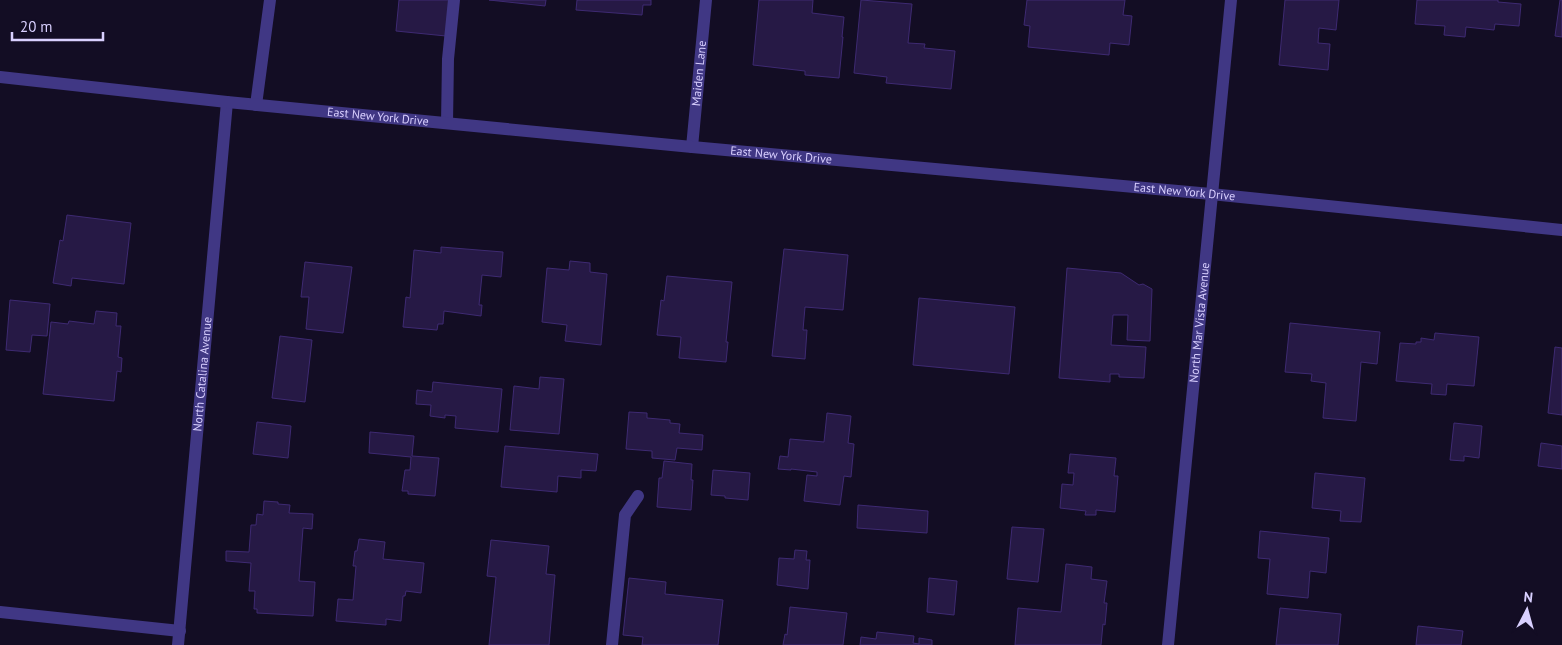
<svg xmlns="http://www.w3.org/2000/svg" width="1562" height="645" font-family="'PT Sans',sans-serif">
  <rect width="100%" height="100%" fill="#130d24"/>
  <!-- building -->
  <path fill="#261945" stroke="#3e2a72" d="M399,0H449L446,36L396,31Z
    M489,0H546L545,6Z
    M577,0H651V5H643L642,15L576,10Z
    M759,0H813L812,13L844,17L842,37H843L839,78L805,75V71L753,65Z
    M861,0L912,4L908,43L925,44L924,48L955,51L951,89L886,83L887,77L854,73Z
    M1027,0H1125L1123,15L1132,16L1129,45L1110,43L1109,55L1028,47L1030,26L1024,25Z
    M1285,0H1339L1336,30L1319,28L1318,43L1330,44L1328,70L1279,65Z
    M1417,0H1498V2L1521,4L1519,26L1495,24L1494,30L1466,27L1465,37L1444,35L1445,26L1415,24Z
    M1560,0H1562V37L1555,36Z
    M67,215L131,223L124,284L72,278L71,286L53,283L60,240L63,241Z
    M441,247L503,252L501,277L482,275L479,305H482L481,316L444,311L443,324H438L437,330L403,327L406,297L410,298L414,250L441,253Z
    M784,249L848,255L843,310L805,307L803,330H807L805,359L772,356Z
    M570,261L590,263V272L607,274L601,345L565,341L567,325L542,322L547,268L569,270Z
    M305,262L352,267L343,333L306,329L309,297H301Z
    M1067,268L1121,273L1139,285L1143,284L1152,289L1150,341L1127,340L1128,315H1113L1111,345L1146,347L1144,378L1119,377V374H1110V382L1059,378Z
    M667,276L732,282L726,342H728L726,362L679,358L681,337L657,335L661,300L664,301Z
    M919,298L1015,307L1009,374L913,365Z
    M10,300L50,304L47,336L32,335L30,352L6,350Z
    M96,311L117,313L116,326H121L118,357L122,358L121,372L117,371L114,401L43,394L51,322L68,324L69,321L94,324Z
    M1290,323L1380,332L1377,364L1361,362L1356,421L1323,418L1326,383L1311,381L1312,374L1285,372Z
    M1435,333L1479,337L1474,386L1447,384L1446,395L1431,394L1432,384L1396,381L1400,343L1416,344V342H1421V338L1434,340Z
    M280,336L312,340L305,402L272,398Z
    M1555,347L1562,348V415L1548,413Z
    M540,377L564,379L559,434L510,430L514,386L539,389Z
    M433,382L502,389L498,432L455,428L456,416L445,415V418L430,416L431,405L416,404L417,390L432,392Z
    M629,412L647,413V418L670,420V423L680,424L679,433L703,435L702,450L677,448L675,460L652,458V451L626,449Z
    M827,413L851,416L848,443L854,444L851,477L844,476L840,505L804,501L807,475L817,476V472L791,469V470L778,469L780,456L788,457L790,439L824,442Z
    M257,422L291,426L288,458L253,454Z
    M1454,423L1482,426L1479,458L1464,456V461L1450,460Z
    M370,432L414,436L412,456L439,458L435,496L408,494V491H402L405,470H410L411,457L369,453Z
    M1541,443L1562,446V469L1538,466Z
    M505,446L598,454L596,471L581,470V478L558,476L557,492L501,487Z
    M1070,454L1116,458L1114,476H1118L1115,512L1096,510V515H1085L1086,511L1060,508L1062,484L1073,485L1074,473H1068Z
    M664,461L692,464L691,480H693L691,510L657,507L659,478H662Z
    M713,470L750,473L748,500L725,498V496L711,495Z
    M1315,473L1365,478L1361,522L1340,521L1341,511L1312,508Z
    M264,501L278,502V504L290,505L289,513L313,514L312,529L303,528L299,581L315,582L313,616L257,613V609H254L255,591H249L251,563L226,561V551L249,552L251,525H256L257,514L263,515Z
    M858,505L928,511L927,533L857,528Z
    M1012,527L1044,529L1038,582L1007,579Z
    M1260,531L1329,538L1326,573L1310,571L1308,598L1267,594L1270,559L1258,558Z
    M359,539L385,542L383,559L424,563L421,593L406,591L405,596H403L401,621L386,619V625L336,621L338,599L353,600L356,566H353L355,551H357Z
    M491,540L549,546L546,574L555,575L549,645H489L496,577L487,576Z
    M795,550L807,551L806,560H810L808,589L777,585L779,558L794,559Z
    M1066,564L1092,567L1091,579L1107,581L1104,603H1107L1105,625L1103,624L1101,645H1015L1018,608L1061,612Z
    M629,578L666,582L665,594L723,600L718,645H642L643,637L623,635Z
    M929,578L957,581L954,615L927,612Z
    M790,607L847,613L843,645H783L785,634L787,635Z
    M1280,608L1341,614L1338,645H1276Z
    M1418,626L1463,631L1461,645H1416Z
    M877,632L914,636L913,643L919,644V638L932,640V645H860L861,637L876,639Z"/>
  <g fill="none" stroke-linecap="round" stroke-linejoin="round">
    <!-- service -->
    <path stroke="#403784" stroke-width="12" d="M256,105L270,0
      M447,123L448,59L454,0
      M0,612L180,631
      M612,645L625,515L638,496"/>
    <!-- minor -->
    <g stroke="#403784" stroke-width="12">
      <path id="s1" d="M692,147L706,0"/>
      <path id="s2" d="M178,645L227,102"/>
      <path id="s3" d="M1168,645L1231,0"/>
    </g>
    <!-- tertiary -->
    <path stroke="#403784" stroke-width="12" id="s4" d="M0,77L227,102L692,147L1211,194L1562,230"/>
  </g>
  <g text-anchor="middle" stroke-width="4" stroke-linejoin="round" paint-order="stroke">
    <!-- street labels -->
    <g font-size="12" fill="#d9d0ff" stroke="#130d24">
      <text dy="4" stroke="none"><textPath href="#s1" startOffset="74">Maiden Lane</textPath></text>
      <text dy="4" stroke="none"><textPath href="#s4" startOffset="380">East New York Drive</textPath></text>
      <text dy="4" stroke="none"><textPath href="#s4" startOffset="785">East New York Drive</textPath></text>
      <text dy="4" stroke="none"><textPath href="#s4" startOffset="1190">East New York Drive</textPath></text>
      <text dy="4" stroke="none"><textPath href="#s3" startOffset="324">North Mar Vista Avenue</textPath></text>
      <text dy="4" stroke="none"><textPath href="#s2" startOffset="272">North Catalina Avenue</textPath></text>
    </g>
  </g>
  <!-- north arrow -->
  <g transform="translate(1527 610) rotate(6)" stroke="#130d24" stroke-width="4" paint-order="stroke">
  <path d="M0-4L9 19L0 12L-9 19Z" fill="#d9d0ff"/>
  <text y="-8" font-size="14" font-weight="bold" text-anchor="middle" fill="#d9d0ff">N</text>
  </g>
  <!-- scale -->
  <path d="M12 32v8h91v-8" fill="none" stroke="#d9d0ff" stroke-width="2.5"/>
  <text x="20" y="32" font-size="15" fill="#d9d0ff" stroke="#130d24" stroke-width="4" paint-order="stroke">20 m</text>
</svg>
